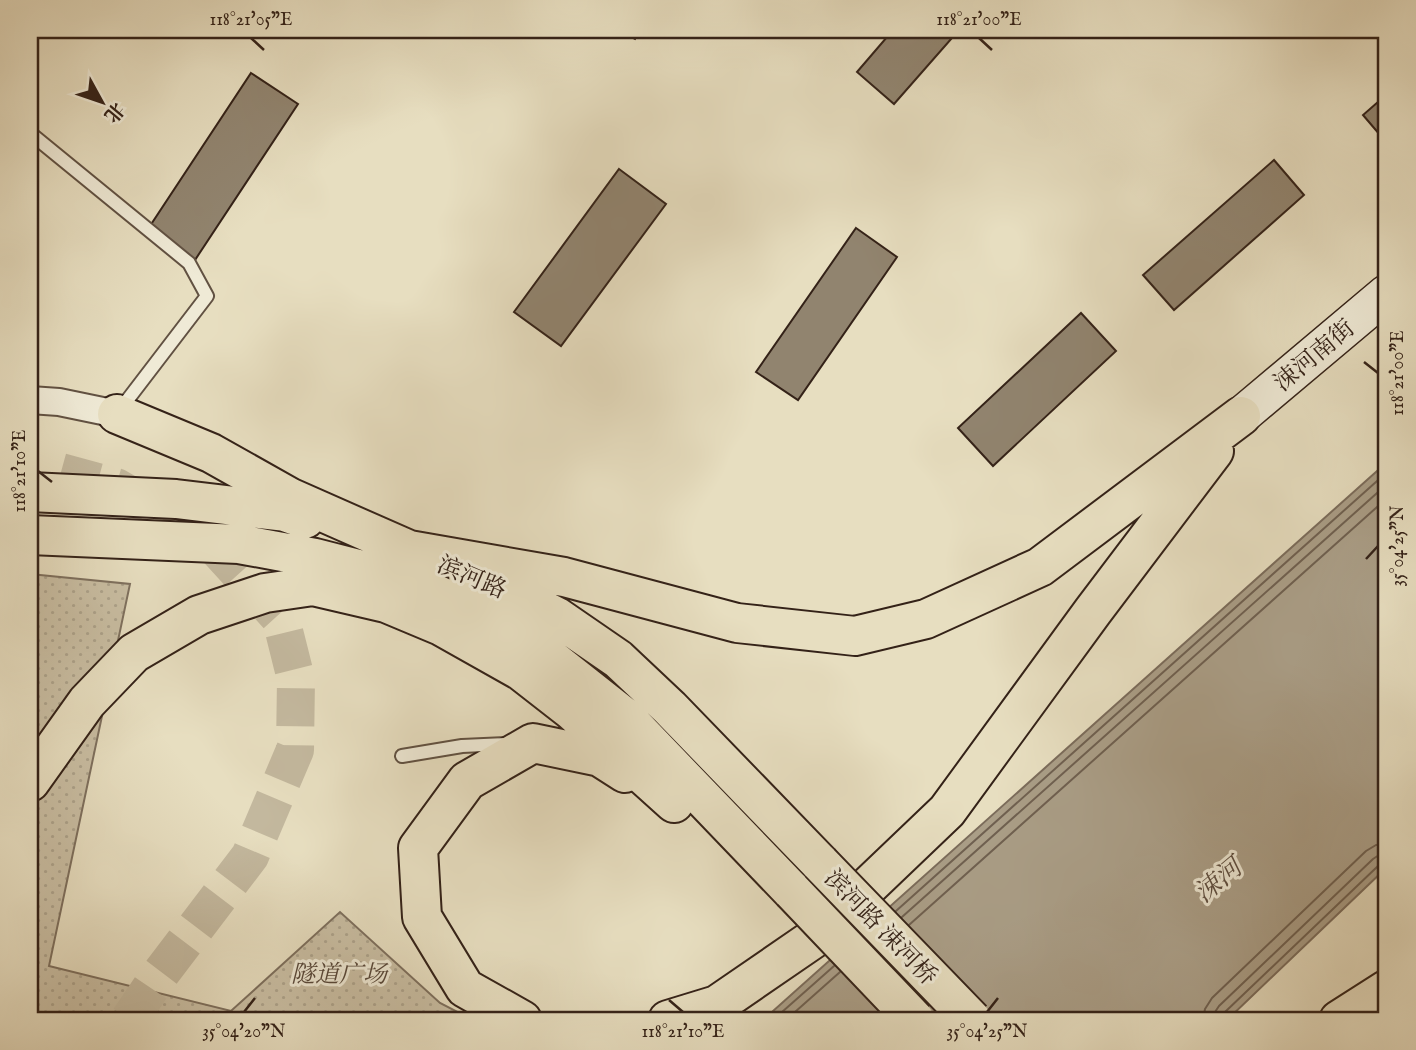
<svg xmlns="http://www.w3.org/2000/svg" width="1416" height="1050" font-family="'IM FELL English','Noto Serif SC',serif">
  <defs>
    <pattern id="park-dots" width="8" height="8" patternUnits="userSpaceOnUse" patternTransform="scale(1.75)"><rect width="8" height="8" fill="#c9bea3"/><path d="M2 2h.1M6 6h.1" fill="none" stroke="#ada38c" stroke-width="1.8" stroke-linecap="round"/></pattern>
  </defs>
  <rect width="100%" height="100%" fill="#e7dec0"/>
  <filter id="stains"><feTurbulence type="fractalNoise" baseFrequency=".00286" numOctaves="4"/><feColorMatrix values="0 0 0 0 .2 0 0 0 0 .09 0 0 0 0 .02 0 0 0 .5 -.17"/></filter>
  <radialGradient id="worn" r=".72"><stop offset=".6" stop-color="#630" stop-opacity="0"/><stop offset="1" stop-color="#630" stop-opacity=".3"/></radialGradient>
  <!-- park -->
  <path fill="url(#park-dots)" stroke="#7e705e" stroke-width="2" d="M30,574L130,584L49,966L231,1011L340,912L440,1003L473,1020H30Z"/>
  <!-- water -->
  <path fill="#aa9e87" stroke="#7b6c5b" stroke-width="2" d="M1386,463V868L1227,1020H763Z"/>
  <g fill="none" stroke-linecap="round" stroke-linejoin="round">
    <!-- shore -->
    <path stroke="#6f6050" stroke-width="2" d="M896,911L1386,473
      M902,917L1386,485
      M909,925L1386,499
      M773,1020L834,966
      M786,1020L840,972
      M1203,1020L1205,1009L1212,998L1366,851L1376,845L1386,844
      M1214,1020L1215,1012L1219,1006L1373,859L1379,855L1386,854
      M1223,1020L1225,1012L1378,866L1386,863"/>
  </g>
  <!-- building -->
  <path fill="#91846f" stroke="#342218" stroke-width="2" d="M618,30H640L635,39Z
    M893,30H959L894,104L857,72Z
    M251,73L298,104L195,260L148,229Z
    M1386,95V142L1363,115Z
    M1274,160L1304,195L1174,310L1143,275Z
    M619,169L666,204L561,346L514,312Z
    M856,228L897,257L798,400L756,372Z
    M1081,313L1116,351L993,466L958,428Z"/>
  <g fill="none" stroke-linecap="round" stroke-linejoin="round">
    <!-- primary-tunnel -->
    <path stroke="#c3b89e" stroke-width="38" stroke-dasharray="38 19" stroke-linecap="butt" d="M61,472L116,487L211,542L281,619L296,679L295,750L250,856L158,977L129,1020"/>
    <defs>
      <path id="lane" d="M30,133L189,263L207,296L119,411
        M402,756L462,746L506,744"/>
      <path id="street" d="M30,400L59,402L117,414"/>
      <path id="secondary" d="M1241,416L1386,294"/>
      <path id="primary" d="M117,414L211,453L291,498L409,550L564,577L737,623L855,636L926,619L1040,567L1241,416
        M30,492L176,499L285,512L305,519
        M30,535L239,544L315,558L416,584L492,622L546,655L627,719L792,891
        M468,575L502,589L557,617L618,659L670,708L820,863
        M30,782L87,702L134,653L199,615L265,593L313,586L386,603L441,626L521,671L571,710L674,803
        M522,1020L465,988L422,917L418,848L467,781L533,743L600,757L625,773
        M668,1020L717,1005L813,939L947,811L1093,611L1214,451
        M1339,1020L1386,990"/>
    </defs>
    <!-- lane casing -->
    <use href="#lane" stroke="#615142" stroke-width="16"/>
    <!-- street casing -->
    <use href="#street" stroke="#615142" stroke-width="30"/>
    <!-- secondary casing -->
    <use href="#secondary" stroke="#342218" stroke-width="40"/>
    <!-- primary casing -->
    <use href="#primary" stroke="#342218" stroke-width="42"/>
    <!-- lane -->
    <use href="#lane" stroke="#efead6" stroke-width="12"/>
    <!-- street -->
    <use href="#street" stroke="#efead6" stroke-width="26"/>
    <!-- secondary -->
    <use href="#secondary" stroke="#efead6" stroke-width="37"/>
    <!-- primary -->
    <use href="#primary" stroke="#e7dec0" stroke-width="38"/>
    <defs>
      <path id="primary-bridge" d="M820,863L972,1020
        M792,891L915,1020"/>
    </defs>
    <!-- primary-bridge casing -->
    <use href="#primary-bridge" stroke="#342218" stroke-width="42" stroke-linecap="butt"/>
    <!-- primary-bridge -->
    <use href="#primary-bridge" stroke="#e7dec0" stroke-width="38"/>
  </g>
  <!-- ticks -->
  <path fill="none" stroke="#342218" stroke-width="2.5" d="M251,38L264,50M979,38L992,50M1364,362L1378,373M38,471L52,482M1366,559L1378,546M669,1000L683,1012M244,1012L255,998M987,1012L998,998"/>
  <g text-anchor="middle" stroke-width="6" stroke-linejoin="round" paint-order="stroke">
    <!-- street labels -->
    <g font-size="24" fill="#342218" stroke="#efead6">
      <text transform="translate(1314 355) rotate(-40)" y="8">涑河南街</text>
      <text transform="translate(472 577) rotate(23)" y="8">滨河路</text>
      <text transform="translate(881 927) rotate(46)" y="8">滨河路 涑河桥</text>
    </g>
    <!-- park labels -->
    <g font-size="24" font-style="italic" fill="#59493b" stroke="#efead6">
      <text x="339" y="982">隧道广场</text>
    </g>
    <!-- water labels -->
    <g font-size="26" font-style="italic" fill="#5d4d3f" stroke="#efead6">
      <text transform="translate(1218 880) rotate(-40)" y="9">涑河</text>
    </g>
  </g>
  <!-- margin -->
  <rect width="1416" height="1050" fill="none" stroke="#e7dec0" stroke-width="77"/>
  <!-- north arrow -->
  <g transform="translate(102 102) rotate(130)" stroke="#efead6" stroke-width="5" paint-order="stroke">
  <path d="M0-5L12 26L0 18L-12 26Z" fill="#342218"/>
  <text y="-10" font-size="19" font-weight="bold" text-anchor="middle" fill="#342218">北</text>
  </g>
  <rect x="38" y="38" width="1340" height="974" fill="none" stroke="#342218" stroke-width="2.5"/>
  <g font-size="18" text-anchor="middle" fill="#342218">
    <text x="251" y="25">118°21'05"E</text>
    <text x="979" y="25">118°21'00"E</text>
    <text transform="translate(1397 373) rotate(-90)" y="6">118°21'00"E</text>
    <text transform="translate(19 471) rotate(-90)" y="6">118°21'10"E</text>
    <text transform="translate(1397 546) rotate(-90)" y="6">35°04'25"N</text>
    <text x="244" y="1037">35°04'20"N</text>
    <text x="683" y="1037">118°21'10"E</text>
    <text x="987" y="1037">35°04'25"N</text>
  </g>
  <rect width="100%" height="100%" filter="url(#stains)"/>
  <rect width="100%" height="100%" fill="url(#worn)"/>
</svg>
